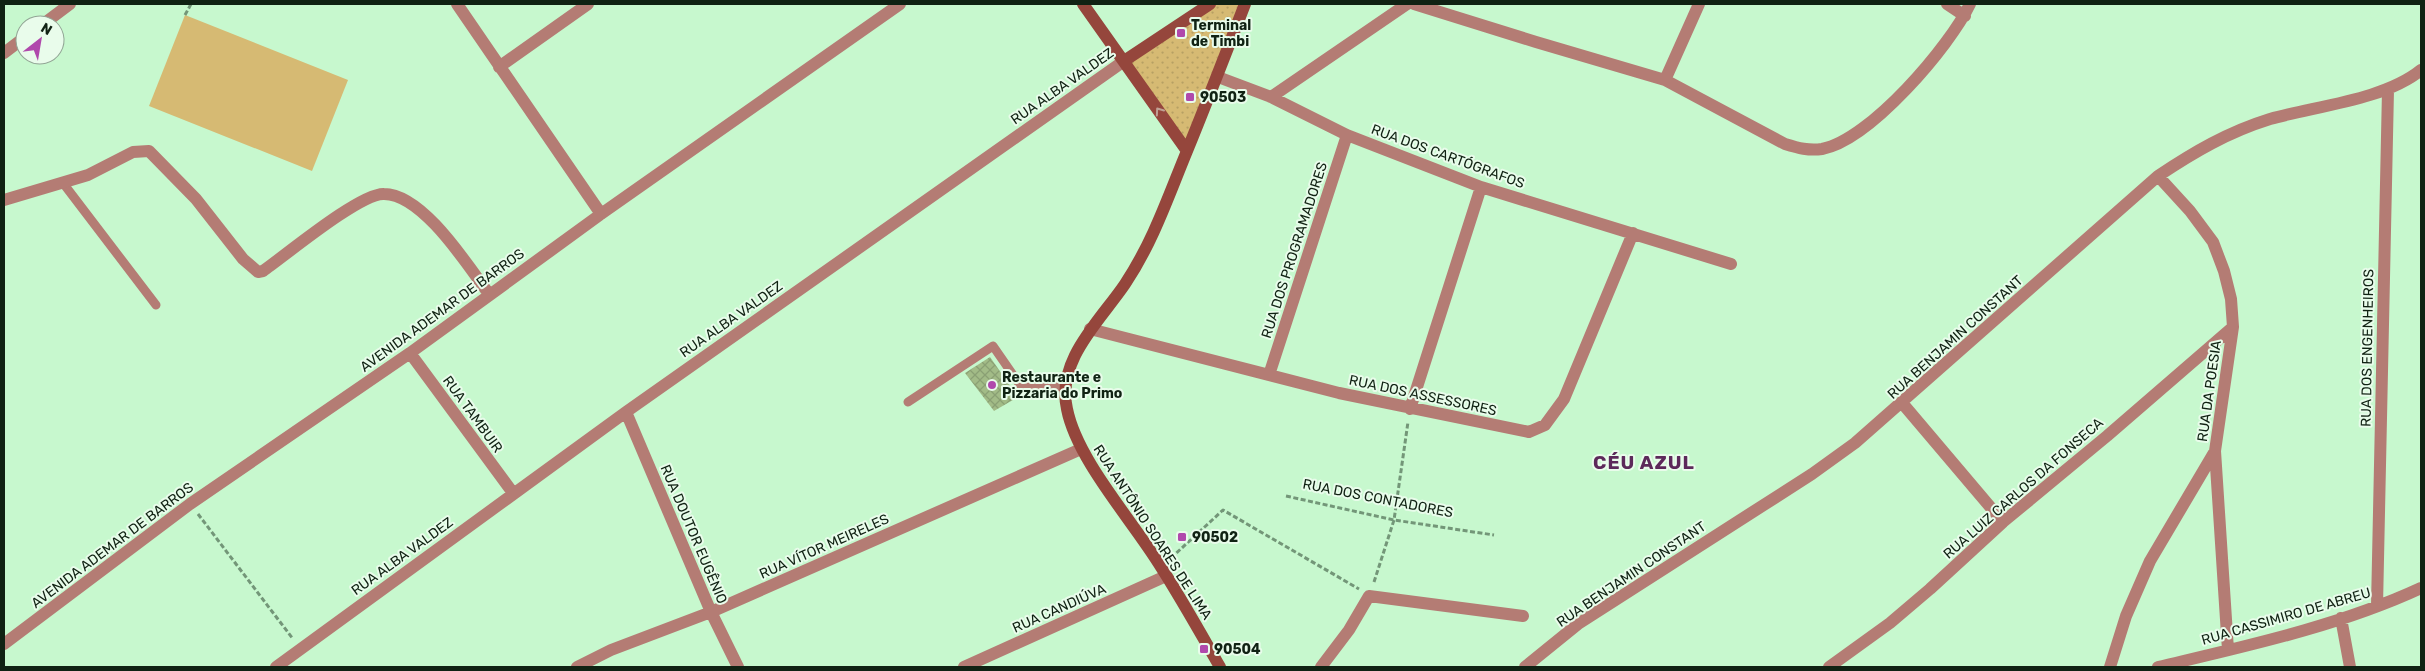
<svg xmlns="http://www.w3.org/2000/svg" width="2425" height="671" font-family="Rubik,sans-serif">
  <defs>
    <pattern id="park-dots" width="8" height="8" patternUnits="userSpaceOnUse" patternTransform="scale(1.25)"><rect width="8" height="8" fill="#d6ba73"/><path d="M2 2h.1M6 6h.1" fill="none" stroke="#b7a063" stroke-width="1.8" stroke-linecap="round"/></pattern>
    <pattern id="building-cross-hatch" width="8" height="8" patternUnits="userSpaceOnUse" patternTransform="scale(1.25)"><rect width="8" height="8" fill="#a2bb87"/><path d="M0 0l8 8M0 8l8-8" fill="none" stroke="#8aa074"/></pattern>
  </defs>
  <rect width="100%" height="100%" fill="#c7f8ce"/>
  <!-- green -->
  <path fill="#d6ba73" d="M185,15L348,80L312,171L149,106Z"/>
  <!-- park -->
  <path fill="url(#park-dots)" d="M1210,4H1245L1187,151L1124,61Z"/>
  <!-- building -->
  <path fill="url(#building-cross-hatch)" d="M990,357L1018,397L994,411L965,373Z"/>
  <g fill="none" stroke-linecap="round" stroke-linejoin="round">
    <!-- path -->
    <path stroke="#739678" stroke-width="3" stroke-dasharray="5 2.5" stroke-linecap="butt" d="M185,15L191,4
      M1286,496L1394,520L1494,535
      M198,514L293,639
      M1171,558L1223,510L1359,589
      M1374,582L1394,520L1408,422"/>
    <!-- lane -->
    <path stroke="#b47c74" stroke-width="9" d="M63,183L156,305
      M908,402L993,346L1020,385L1064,387"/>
    <!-- street -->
    <path stroke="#b47c74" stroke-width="12" d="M457,4L601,214
      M1414,4L1536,42L1665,80L1785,144C1798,148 1809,151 1822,149C1870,140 1950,46 1970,4
      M1947,4L1965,16
      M42,25L70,4
      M4,53L25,37
      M499,67L588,4
      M1218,77L1271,97L1347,135L1481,187L1731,264
      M1665,80L1699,4
      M1271,97L1407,4
      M4,200L88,175L133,152L149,151L196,199L243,259L258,272L263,271C286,255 360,193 384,194C423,194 468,266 489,294
      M1090,329L1339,393L1529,432L1545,425L1564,399L1633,233
      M410,353L513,493
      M1269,375L1347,135
      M1903,404L2003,522
      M1410,409L1481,187
      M626,412L711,612L738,667
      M2215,451L2228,650
      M2377,606L2388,90
      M2341,618L2350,667
      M4,644L190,504L410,353L601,214L900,4
      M276,667L626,412L1124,61
      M577,667L611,650L711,612L1081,449
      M964,667L1166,576
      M1321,667L1349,630L1369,596L1523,616
      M1525,667L1578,624L1812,474L1855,443L2158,176C2194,152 2228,132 2270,119C2316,106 2384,100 2421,70
      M1829,667L1890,623L1930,589L2003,522L2107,436L2233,327
      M2110,667L2126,616L2150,561L2215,451L2233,327L2231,299L2224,271L2213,242L2190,211L2158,176
      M2158,667C2246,646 2339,626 2421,588"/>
    <!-- secondary -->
    <path stroke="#95463c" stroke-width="12" d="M1083,4L1187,151
      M1124,61L1210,4
      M1220,667C1201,634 1182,600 1161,567C1133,521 1077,460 1067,409C1056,360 1100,321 1125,284C1153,242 1168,197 1187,151C1207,102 1226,53 1245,4"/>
  </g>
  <!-- one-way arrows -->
  <defs><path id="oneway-chevron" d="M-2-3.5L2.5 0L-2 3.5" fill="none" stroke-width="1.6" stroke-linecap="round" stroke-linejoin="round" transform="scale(1.25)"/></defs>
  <use stroke="#bfa194" href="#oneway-chevron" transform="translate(1159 111) rotate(-125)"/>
  <!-- markers -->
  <g fill="#b049ac" stroke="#e9fceb" stroke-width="2">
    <rect x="1176" y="28" width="10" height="10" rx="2.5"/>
    <rect x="1185" y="92" width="10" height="10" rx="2.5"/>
    <circle cx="992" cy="385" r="5"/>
    <rect x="1177" y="532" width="10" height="10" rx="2.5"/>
    <rect x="1199" y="644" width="10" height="10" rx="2.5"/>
  </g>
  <g text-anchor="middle" stroke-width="4" stroke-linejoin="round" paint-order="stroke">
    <!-- poi labels -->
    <g font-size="14" font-weight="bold" fill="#102213" stroke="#e9fceb" text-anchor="start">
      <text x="1191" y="30">Terminal<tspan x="1191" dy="16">de Timbi</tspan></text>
      <text x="1200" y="102">90503</text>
      <text x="1002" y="382">Restaurante e<tspan x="1002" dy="16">Pizzaria do Primo</tspan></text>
      <text x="1192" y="542">90502</text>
      <text x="1214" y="654">90504</text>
    </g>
    <!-- street labels -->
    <g font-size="14" fill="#102213" stroke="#e9fceb">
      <text transform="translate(1062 86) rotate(-35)" y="5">RUA ALBA VALDEZ</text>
      <text transform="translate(1448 156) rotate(20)" y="5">RUA DOS CARTÓGRAFOS</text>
      <text transform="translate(1294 250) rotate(-72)" y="5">RUA DOS PROGRAMADORES</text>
      <text transform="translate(442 310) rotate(-36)" y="5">AVENIDA ADEMAR DE BARROS</text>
      <text transform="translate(731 319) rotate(-35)" y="5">RUA ALBA VALDEZ</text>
      <text transform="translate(1955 337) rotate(-42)" y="5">RUA BENJAMIN CONSTANT</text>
      <text transform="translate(2367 348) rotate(-89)" y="5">RUA DOS ENGENHEIROS</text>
      <text transform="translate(2209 391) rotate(-82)" y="5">RUA DA POESIA</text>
      <text transform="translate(1423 395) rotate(12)" y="5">RUA DOS ASSESSORES</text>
      <text transform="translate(473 414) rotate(54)" y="5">RUA TAMBUIR</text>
      <text transform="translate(2023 488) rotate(-41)" y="5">RUA LUIZ CARLOS DA FONSECA</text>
      <text transform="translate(1378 498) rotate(11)" y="5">RUA DOS CONTADORES</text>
      <text transform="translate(1153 532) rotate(57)" y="5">RUA ANTÔNIO SOARES DE LIMA</text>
      <text transform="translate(694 534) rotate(67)" y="5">RUA DOUTOR EUGÊNIO</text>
      <text transform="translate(112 545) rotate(-37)" y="5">AVENIDA ADEMAR DE BARROS</text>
      <text transform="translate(824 546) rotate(-24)" y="5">RUA VÍTOR MEIRELES</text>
      <text transform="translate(402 556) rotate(-36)" y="5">RUA ALBA VALDEZ</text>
      <text transform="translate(1631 574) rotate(-34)" y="5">RUA BENJAMIN CONSTANT</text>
      <text transform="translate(1059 608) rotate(-24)" y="5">RUA CANDIÚVA</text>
      <text transform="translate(2286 616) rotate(-16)" y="5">RUA CASSIMIRO DE ABREU</text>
    </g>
    <!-- district labels -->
    <g font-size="19" font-weight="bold" letter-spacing="1" fill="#5c295a" stroke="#e9fceb">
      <text x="1644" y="469">CÉU AZUL</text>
    </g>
  </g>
  <!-- border -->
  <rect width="2425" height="671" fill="none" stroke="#102213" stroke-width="10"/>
  <!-- north arrow -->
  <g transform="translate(40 40) rotate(31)"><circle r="24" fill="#e9fceb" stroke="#92a595"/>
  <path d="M0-4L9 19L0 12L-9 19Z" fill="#b049ac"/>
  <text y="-8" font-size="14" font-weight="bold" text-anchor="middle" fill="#102213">N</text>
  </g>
</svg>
